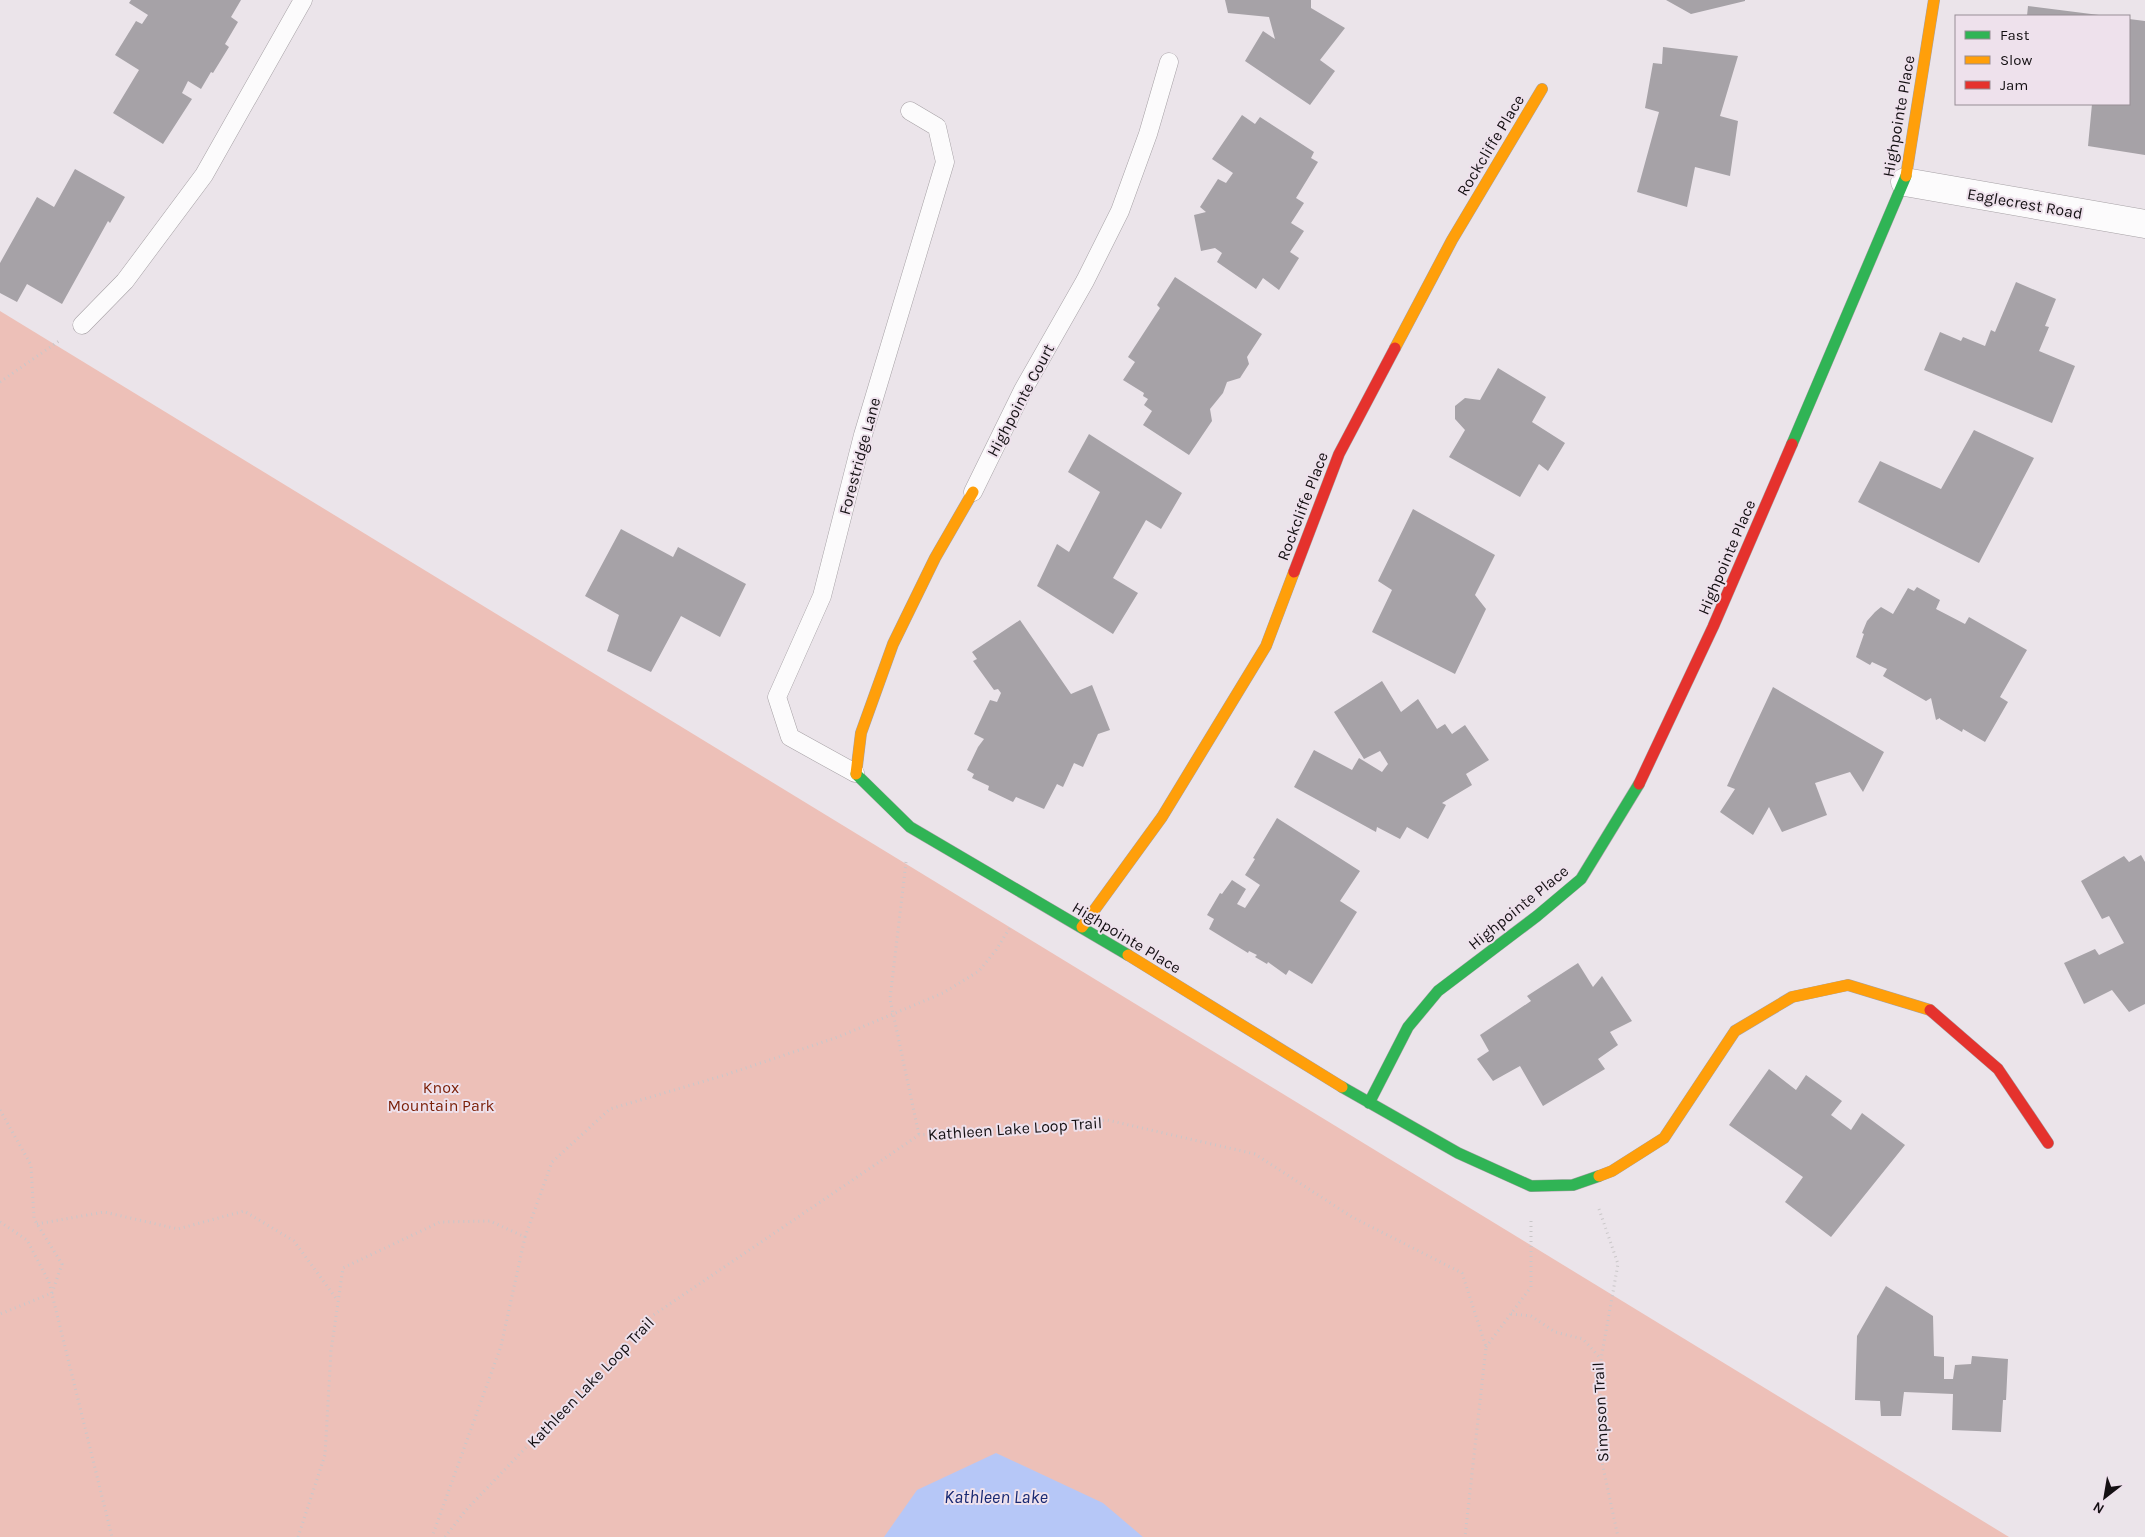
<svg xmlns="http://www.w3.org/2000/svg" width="2145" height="1537" font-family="Karla,sans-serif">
  <rect width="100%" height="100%" fill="#ebe4ea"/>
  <!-- green -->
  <path fill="#edc0b8" d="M0,311L2009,1537H0Z"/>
  <!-- water -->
  <path fill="#b6c7f7" d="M996,1453L1103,1503L1143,1537H884L917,1490Z"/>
  <!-- building -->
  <path fill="#a6a2a7" d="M131,0H241L231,17L238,22L225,44L229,47L213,73L211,72L201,89L188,81L182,93L192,99L163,144L113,113L139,70L115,55L136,21L142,24L148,15L129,3Z
    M1225,0H1311V8L1345,28L1320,60L1335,71L1310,105L1245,61L1263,31L1275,39L1269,17L1228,13Z
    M1666,0H1745V1L1691,14Z
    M2028,6L2099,15V16H2027Z
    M2129,19L2145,21V155L2088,146L2092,104H2129Z
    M1663,47L1738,56L1720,116L1738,121L1730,176L1695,167L1687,207L1637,192L1659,112L1645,108L1653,63L1662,64Z
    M1242,115L1255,124L1260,117L1314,152L1311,158L1318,162L1296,198L1304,203L1291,223L1304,231L1290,252L1299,258L1279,290L1263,278L1256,289L1217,262L1222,253L1215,248L1201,251L1194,215L1206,212L1200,207L1218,179L1226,183L1233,173L1212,159Z
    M75,169L125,197L110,223L108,221L62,304L27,284L17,302L0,293V263L37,197L54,207Z
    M1175,277L1262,334L1247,357L1249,364L1240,378L1227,382L1223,393L1210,409L1212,421L1189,455L1143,425L1152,411L1144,405L1148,399L1143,396L1144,393L1123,380L1135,362L1128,357L1160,308L1157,305Z
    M2016,282L2056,299L2045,326L2049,327L2039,351L2075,366L2052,423L1924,370L1940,332L1961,341L1963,337L1985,346L1991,330L1995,332Z
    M1498,368L1546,397L1532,422L1565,443L1548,471L1539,464L1520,497L1449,457L1465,430L1455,419V406L1465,398L1480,400Z
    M1974,430L2034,458L1979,563L1858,502L1880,461L1941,489Z
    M1089,434L1182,493L1161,529L1146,520L1113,578L1138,593L1113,634L1037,586L1057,544L1069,552L1100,492L1068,472Z
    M1413,509L1495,555L1475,595L1486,609L1455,674L1372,632L1392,590L1378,581Z
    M621,529L673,557L678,547L746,584L720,637L681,616L651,672L607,651L619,615L585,596Z
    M1917,587L1940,600L1936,609L1965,624L1969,617L2027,650L2000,697L2008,702L1985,742L1963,729L1962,732L1940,719V718L1936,720L1931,698L1926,701L1883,676L1887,669L1872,662L1870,665L1856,657L1864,634L1862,633L1867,621L1875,612L1881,607L1893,614L1908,588L1914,591Z
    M1020,620L1071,694L1092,685L1110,730L1098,734L1083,767L1074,763L1063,787L1057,784L1044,809L1016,797L1013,802L988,790L989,786L972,778L974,774L967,770L978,747L984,739L974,734L990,700L997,702L1001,693L998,689L994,690L973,661L977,659L972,652Z
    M1382,681L1401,712L1418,699L1437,729L1445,724L1452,734L1465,725L1489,760L1466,774L1472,785L1442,803L1446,805L1428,839L1407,827L1400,839L1377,827L1376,832L1294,787L1314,750L1352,770L1359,758L1382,772L1388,764L1380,751L1364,759L1334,712Z
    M1773,687L1884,752L1863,792L1850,772L1815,783L1827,815L1782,832L1769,807L1753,835L1720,812L1735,789L1727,786Z
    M1277,818L1360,871L1340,901L1357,912L1312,984L1289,970L1286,975L1268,962L1267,964L1255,957L1257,955L1249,951L1248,953L1209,929L1214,919L1207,915L1220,893L1222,894L1232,880L1246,889L1237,904L1245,908L1260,885L1245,875L1255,859L1253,858Z
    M2141,855L2145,862V1004L2129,1012L2112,990L2084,1004L2064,963L2095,949L2099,955L2124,943L2109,916L2102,919L2081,881L2124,856L2129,862Z
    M1578,963L1593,987L1602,976L1632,1021L1610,1032L1618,1045L1598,1059L1605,1069L1543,1106L1520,1066L1493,1081L1477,1059L1489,1051L1480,1035L1531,1001L1527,996Z
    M1769,1069L1796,1090L1806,1075L1842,1101L1831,1115L1851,1130L1862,1113L1905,1145L1831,1237L1785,1202L1803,1177L1729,1125Z
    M1886,1286L1933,1316L1934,1356L1944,1357V1379H1953L1955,1365L1971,1364L1972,1356L2008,1359L2006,1400H2003L2001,1432L1952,1430L1953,1394L1904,1392L1901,1416H1881L1880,1401L1855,1400L1857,1336Z"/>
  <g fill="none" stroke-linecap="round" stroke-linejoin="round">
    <defs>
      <path id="lane" d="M82,325L125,281L204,175L303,0
        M973,492L1023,390L1085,281L1120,211L1148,134L1169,62
        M855,773L790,737L777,697L822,596L863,435L945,162L937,127L910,111"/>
      <path id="street" d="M1905,182L2145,224"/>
      <path id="fast" d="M1792,444L1906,176
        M856,774L910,827L1128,955
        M1342,1087L1458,1153L1531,1186L1573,1185L1599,1176
        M1369,1103L1408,1027L1438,991L1537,916L1581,879L1639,784"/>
      <path id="slow" d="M1906,176L1934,0
        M1395,348L1452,240L1542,89
        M856,774L861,733L893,644L935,558L973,492
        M1082,927L1162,817L1266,646L1294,572
        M1128,955L1342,1087
        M1599,1176L1612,1171L1664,1138L1735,1031L1792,997L1848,985L1930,1010"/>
      <path id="jam" d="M1294,572L1339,454L1395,348
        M1639,784L1713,627L1792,444
        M1930,1010L1998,1069L2048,1143"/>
    </defs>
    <!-- lane casing -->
    <use href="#lane" stroke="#a6a1a5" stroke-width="19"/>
    <!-- street casing -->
    <use href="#street" stroke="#a6a1a5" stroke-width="29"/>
    <!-- fast casing -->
    <use href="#fast" stroke="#a6a1a5" stroke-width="12"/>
    <!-- slow casing -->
    <use href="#slow" stroke="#a6a1a5" stroke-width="12"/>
    <!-- jam casing -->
    <use href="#jam" stroke="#a6a1a5" stroke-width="12"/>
    <!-- path -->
    <path stroke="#cac7c9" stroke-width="3" stroke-dasharray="1 4" stroke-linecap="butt" d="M0,382L59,341
      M906,862L890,999L919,1135
      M0,1110L31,1165L34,1219L62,1264L52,1293L0,1314
      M1599,1209L1618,1264L1601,1359
      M0,1222L27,1240L49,1282L112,1537
      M37,1224L104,1212L178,1229L244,1211L294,1241L338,1301
      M525,1237L552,1162L610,1109L725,1075L838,1037L943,993L979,971L996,950L1011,926
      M1511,1314L1531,1316L1555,1332L1583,1339L1601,1359L1599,1448L1618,1537
      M1486,1347L1531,1287V1220
      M298,1537L325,1455L331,1351L343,1268L440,1222L490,1221L525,1237L501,1346L432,1537
      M445,1537L466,1510L652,1316L919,1135L1107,1120L1255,1154L1352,1217L1462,1273L1486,1347L1465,1537"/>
    <!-- lane -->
    <use href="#lane" stroke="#fcfbfc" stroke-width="18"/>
    <!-- street -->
    <use href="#street" stroke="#fcfbfc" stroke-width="28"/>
    <!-- fast -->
    <use href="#fast" stroke="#30b455" stroke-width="11"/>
    <!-- slow -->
    <use href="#slow" stroke="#ff9f0a" stroke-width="11"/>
    <!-- jam -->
    <use href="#jam" stroke="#e5322d" stroke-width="11"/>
  </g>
  <g text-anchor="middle" stroke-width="4" stroke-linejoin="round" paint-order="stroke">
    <!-- street labels -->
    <g font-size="16" fill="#141013" stroke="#eee1ec">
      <text transform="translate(1898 116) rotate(-80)" y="6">Highpointe Place</text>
      <text transform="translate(1490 145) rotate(-59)" y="6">Rockcliffe Place</text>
      <text transform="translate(2025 203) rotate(10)" y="6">Eaglecrest Road</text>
      <text transform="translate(1020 400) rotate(-62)" y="6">Highpointe Court</text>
      <text transform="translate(859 456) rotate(-75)" y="6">Forestridge Lane</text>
      <text transform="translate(1302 506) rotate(-69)" y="6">Rockcliffe Place</text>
      <text transform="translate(1726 557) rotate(-67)" y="6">Highpointe Place</text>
      <text transform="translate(1518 907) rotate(-39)" y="6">Highpointe Place</text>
      <text transform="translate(1127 937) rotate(31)" y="6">Highpointe Place</text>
      <text transform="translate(1015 1128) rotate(-4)" y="6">Kathleen Lake Loop Trail</text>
      <text transform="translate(590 1382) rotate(-46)" y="6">Kathleen Lake Loop Trail</text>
      <text transform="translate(1600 1412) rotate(-93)" y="6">Simpson Trail</text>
    </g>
    <!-- park labels -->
    <g font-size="16" fill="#7a1e06" stroke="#eee1ec">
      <text x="441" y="1093">Knox<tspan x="441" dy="18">Mountain Park</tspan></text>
    </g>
    <!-- water labels -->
    <g font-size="18" font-style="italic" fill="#172872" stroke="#eee1ec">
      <text x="996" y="1503">Kathleen Lake</text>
    </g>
  </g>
  <!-- legend -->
  <rect x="1955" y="15" width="175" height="90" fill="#eee1ec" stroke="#978d95"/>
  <rect x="1965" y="31" width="25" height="8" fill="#30b455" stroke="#978d95"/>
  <text x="2000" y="40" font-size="15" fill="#141013">Fast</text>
  <rect x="1965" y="56" width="25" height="8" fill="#ff9f0a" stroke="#978d95"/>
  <text x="2000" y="65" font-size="15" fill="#141013">Slow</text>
  <rect x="1965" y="81" width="25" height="8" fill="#e5322d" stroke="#978d95"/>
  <text x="2000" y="90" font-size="15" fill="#141013">Jam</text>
  <!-- north arrow -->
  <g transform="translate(2105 1497) rotate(211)" stroke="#eee1ec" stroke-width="4" paint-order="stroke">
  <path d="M0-4L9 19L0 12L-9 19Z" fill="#141013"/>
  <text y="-8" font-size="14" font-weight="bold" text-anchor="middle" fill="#141013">N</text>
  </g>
</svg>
